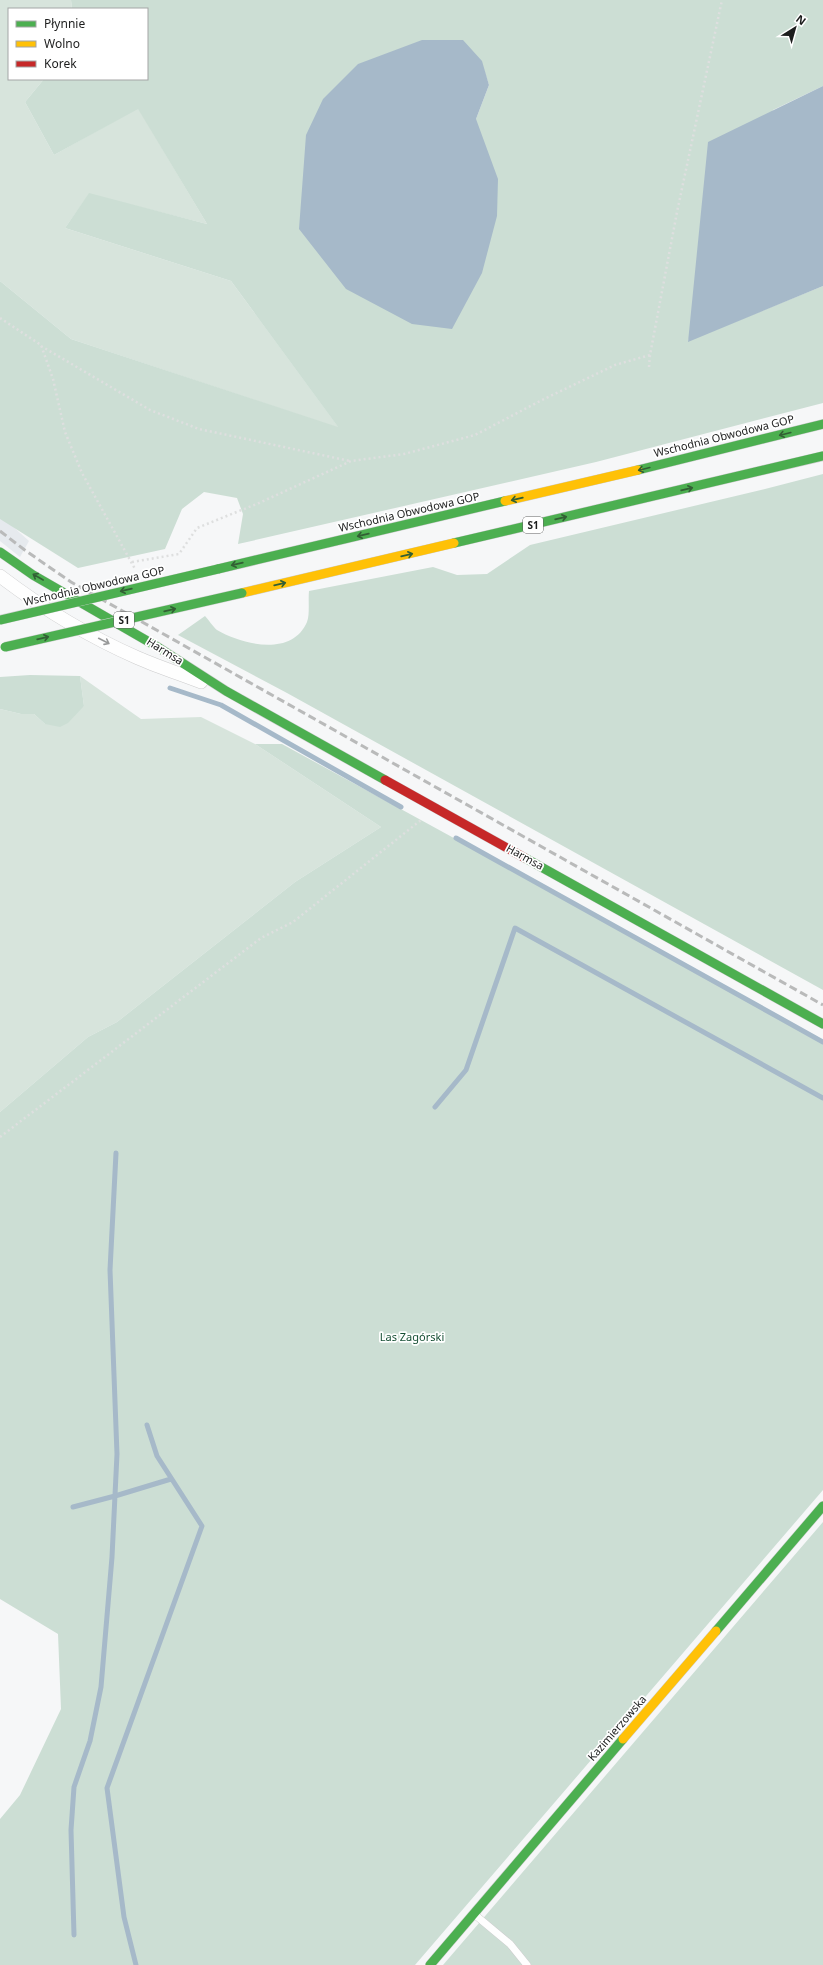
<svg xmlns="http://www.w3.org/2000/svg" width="823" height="1965" font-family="'Noto Sans',sans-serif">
  <rect width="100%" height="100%" fill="#f6f7f8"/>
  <!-- built -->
  <path fill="#e6eaee" d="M0,515L29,541L20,557L0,541Z"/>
  <!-- green -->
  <path fill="#d7e4dc" d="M0,0H71L72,9H9V79H44L25,102L54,155L138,108L207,224L89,194L65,228L231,281L339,428L71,339L0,281Z
    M80,676L141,719L201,717L255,744L381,827L295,882L117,1022L88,1037L0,1112V709L21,714H34L45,724L84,706Z"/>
  <!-- forest -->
  <path fill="#ccded4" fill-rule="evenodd" d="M71,0H823V86L773,110L688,341L823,286V403L596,462L238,544L243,514L237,498L204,492L182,509L165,549L78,568L0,519V281L71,339L338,427L231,281L65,228L89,193L207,224L138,109L54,155L25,102L44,79H147V9H72ZM481,61L489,85L476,119Z
    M823,474V990L287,693L178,635L205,616C209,620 213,627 217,630C243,645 292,657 307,622C310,614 308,600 309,591L433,567L457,575L487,574L530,545L765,489Z
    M30,675L80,676L84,706L68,723L60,727L45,724L34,714H21L0,709V677Z
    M255,744H282L823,1040V1490L415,1965H0V1819L20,1795L61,1709L58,1634L0,1599V1112L88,1037L117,1022L295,882L381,827Z
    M823,1522V1965H443Z"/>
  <!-- water -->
  <path fill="#a6b9c9" d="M422,40H463L482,61L489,85L476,119L498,179L497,216L482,273L452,329L412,324L346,289L299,229L306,135L323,99L358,64Z
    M823,86V286L688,342L708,142Z"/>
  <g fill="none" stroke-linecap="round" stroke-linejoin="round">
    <!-- stream -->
    <path stroke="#a6b9c9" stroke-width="5" d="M170,688L221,705L401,807
      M456,838L823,1042
      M435,1107L466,1070L515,928L823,1098
      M73,1507L115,1496L171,1479
      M74,1935L71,1830L74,1787L90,1741L101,1687L112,1557L117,1454L110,1270L116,1153
      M136,1965L124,1917L107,1788L202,1526L157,1456L147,1425"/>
    <defs>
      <path id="lane" d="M474,1914L510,1944L527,1965"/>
      <path id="street" d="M0,576C42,608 90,637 138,658C159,667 180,674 201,682"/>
      <path id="fast" d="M638,470L823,424
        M454,543L823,456
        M0,552L33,575L156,646L226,691L385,780
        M218,569L505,501
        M525,858L823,1024
        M716,1631L823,1506
        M430,1965L623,1739"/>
      <path id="slow" d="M505,501L638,470
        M242,593L454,543
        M623,1739L716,1631"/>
      <path id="jam" d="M385,780L525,858"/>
    </defs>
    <!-- lane casing -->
    <use href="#lane" stroke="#cdcdce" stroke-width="8"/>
    <!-- street casing -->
    <use href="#street" stroke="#cdcdce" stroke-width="14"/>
    <!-- fast casing -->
    <use href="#fast" stroke="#cdcdce" stroke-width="10"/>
    <!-- slow casing -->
    <use href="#slow" stroke="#cdcdce" stroke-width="10"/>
    <!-- jam casing -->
    <use href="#jam" stroke="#cdcdce" stroke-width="10"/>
    <!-- path -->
    <path stroke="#dedfdf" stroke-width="2.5" stroke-dasharray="2 3" stroke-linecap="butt" d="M0,318L41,345L53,379L65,432L82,473L135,569
      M41,346L150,410L199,429L350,461
      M649,367L650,355
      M132,562L179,554L197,528L259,503L351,461L404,454L475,435L542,400L615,365L650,355L677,212L722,0
      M0,1137L261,938L293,922L421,820"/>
    <!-- lane -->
    <use href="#lane" stroke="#fefefe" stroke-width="7"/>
    <!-- street -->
    <use href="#street" stroke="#fefefe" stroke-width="13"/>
    <!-- fast -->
    <use href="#fast" stroke="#4caf50" stroke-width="9"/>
    <!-- slow -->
    <use href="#slow" stroke="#ffc107" stroke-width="9"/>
    <!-- jam -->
    <use href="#jam" stroke="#c62828" stroke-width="9"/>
    <!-- rail -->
    <path stroke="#b9baba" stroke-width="3" stroke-dasharray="8 4" stroke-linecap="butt" d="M0,531L26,551L71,582L823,1005"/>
    <defs>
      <path id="fast-bridge" d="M0,620L218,569
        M5,647L242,593"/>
    </defs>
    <!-- fast-bridge casing -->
    <use href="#fast-bridge" stroke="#d3d3d4" stroke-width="10" stroke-linecap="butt"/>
    <!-- fast-bridge -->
    <use href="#fast-bridge" stroke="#4caf50" stroke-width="9"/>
  </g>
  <!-- one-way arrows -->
  <defs><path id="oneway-shaft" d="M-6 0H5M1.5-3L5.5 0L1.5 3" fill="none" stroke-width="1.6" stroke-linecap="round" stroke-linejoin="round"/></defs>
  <g stroke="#325f34">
    <use href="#oneway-shaft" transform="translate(785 434) rotate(166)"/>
    <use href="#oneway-shaft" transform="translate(644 469) rotate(166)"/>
    <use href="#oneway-shaft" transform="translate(687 489) rotate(-13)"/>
    <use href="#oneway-shaft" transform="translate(517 499) rotate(167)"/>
    <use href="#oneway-shaft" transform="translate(561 518) rotate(-13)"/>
    <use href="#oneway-shaft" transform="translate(363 535) rotate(167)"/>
    <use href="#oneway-shaft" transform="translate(407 555) rotate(-13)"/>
    <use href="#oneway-shaft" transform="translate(237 564) rotate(167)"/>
    <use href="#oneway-shaft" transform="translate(38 577) rotate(-150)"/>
    <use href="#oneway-shaft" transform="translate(280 584) rotate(-13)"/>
    <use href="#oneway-shaft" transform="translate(126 590) rotate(167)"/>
    <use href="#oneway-shaft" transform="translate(170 610) rotate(-13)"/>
    <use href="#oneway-shaft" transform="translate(43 638) rotate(-13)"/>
  </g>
  <use stroke="#989999" href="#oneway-shaft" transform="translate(104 641) rotate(27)"/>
  <g text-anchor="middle" stroke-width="3.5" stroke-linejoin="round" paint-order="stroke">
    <!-- shield labels -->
    <g fill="#fff" stroke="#606161" stroke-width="1">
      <rect x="523" y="517" width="20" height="16" rx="3"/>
      <rect x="114" y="612" width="20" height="16" rx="3"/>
    </g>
    <g font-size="10" font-weight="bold" fill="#1c1d1d">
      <text x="533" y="529">S1</text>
      <text x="124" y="624">S1</text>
    </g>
    <!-- street labels -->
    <g font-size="11" fill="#1c1d1d" stroke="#fff">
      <text transform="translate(724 436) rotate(-14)" y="4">Wschodnia Obwodowa GOP</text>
      <text transform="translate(409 512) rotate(-13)" y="4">Wschodnia Obwodowa GOP</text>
      <text transform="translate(94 586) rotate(-13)" y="4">Wschodnia Obwodowa GOP</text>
      <text transform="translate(165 651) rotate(32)" y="4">Harmsa</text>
      <text transform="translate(525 857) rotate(29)" y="4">Harmsa</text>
      <text transform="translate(617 1728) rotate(-49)" y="4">Kazimierzowska</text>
    </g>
    <!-- park labels -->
    <g font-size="11" fill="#154e33" stroke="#fff">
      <text x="412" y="1341">Las Zagórski</text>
    </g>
  </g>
  <!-- legend -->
  <rect x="8" y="8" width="140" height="72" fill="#ffffff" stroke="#a4a5a5"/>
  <rect x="16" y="21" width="20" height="6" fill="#4caf50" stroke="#a4a5a5"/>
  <text x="44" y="28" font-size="12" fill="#1c1d1d">Płynnie</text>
  <rect x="16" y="41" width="20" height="6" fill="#ffc107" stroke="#a4a5a5"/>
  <text x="44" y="48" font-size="12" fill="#1c1d1d">Wolno</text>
  <rect x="16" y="61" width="20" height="6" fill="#c62828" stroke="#a4a5a5"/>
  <text x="44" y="68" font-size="12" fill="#1c1d1d">Korek</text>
  <!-- north arrow -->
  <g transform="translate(795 28) rotate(37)" stroke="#ffffff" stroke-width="3" paint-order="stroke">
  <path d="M0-3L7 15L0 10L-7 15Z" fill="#1c1d1d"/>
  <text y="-6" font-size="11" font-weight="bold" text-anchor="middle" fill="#1c1d1d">N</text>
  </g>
</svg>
